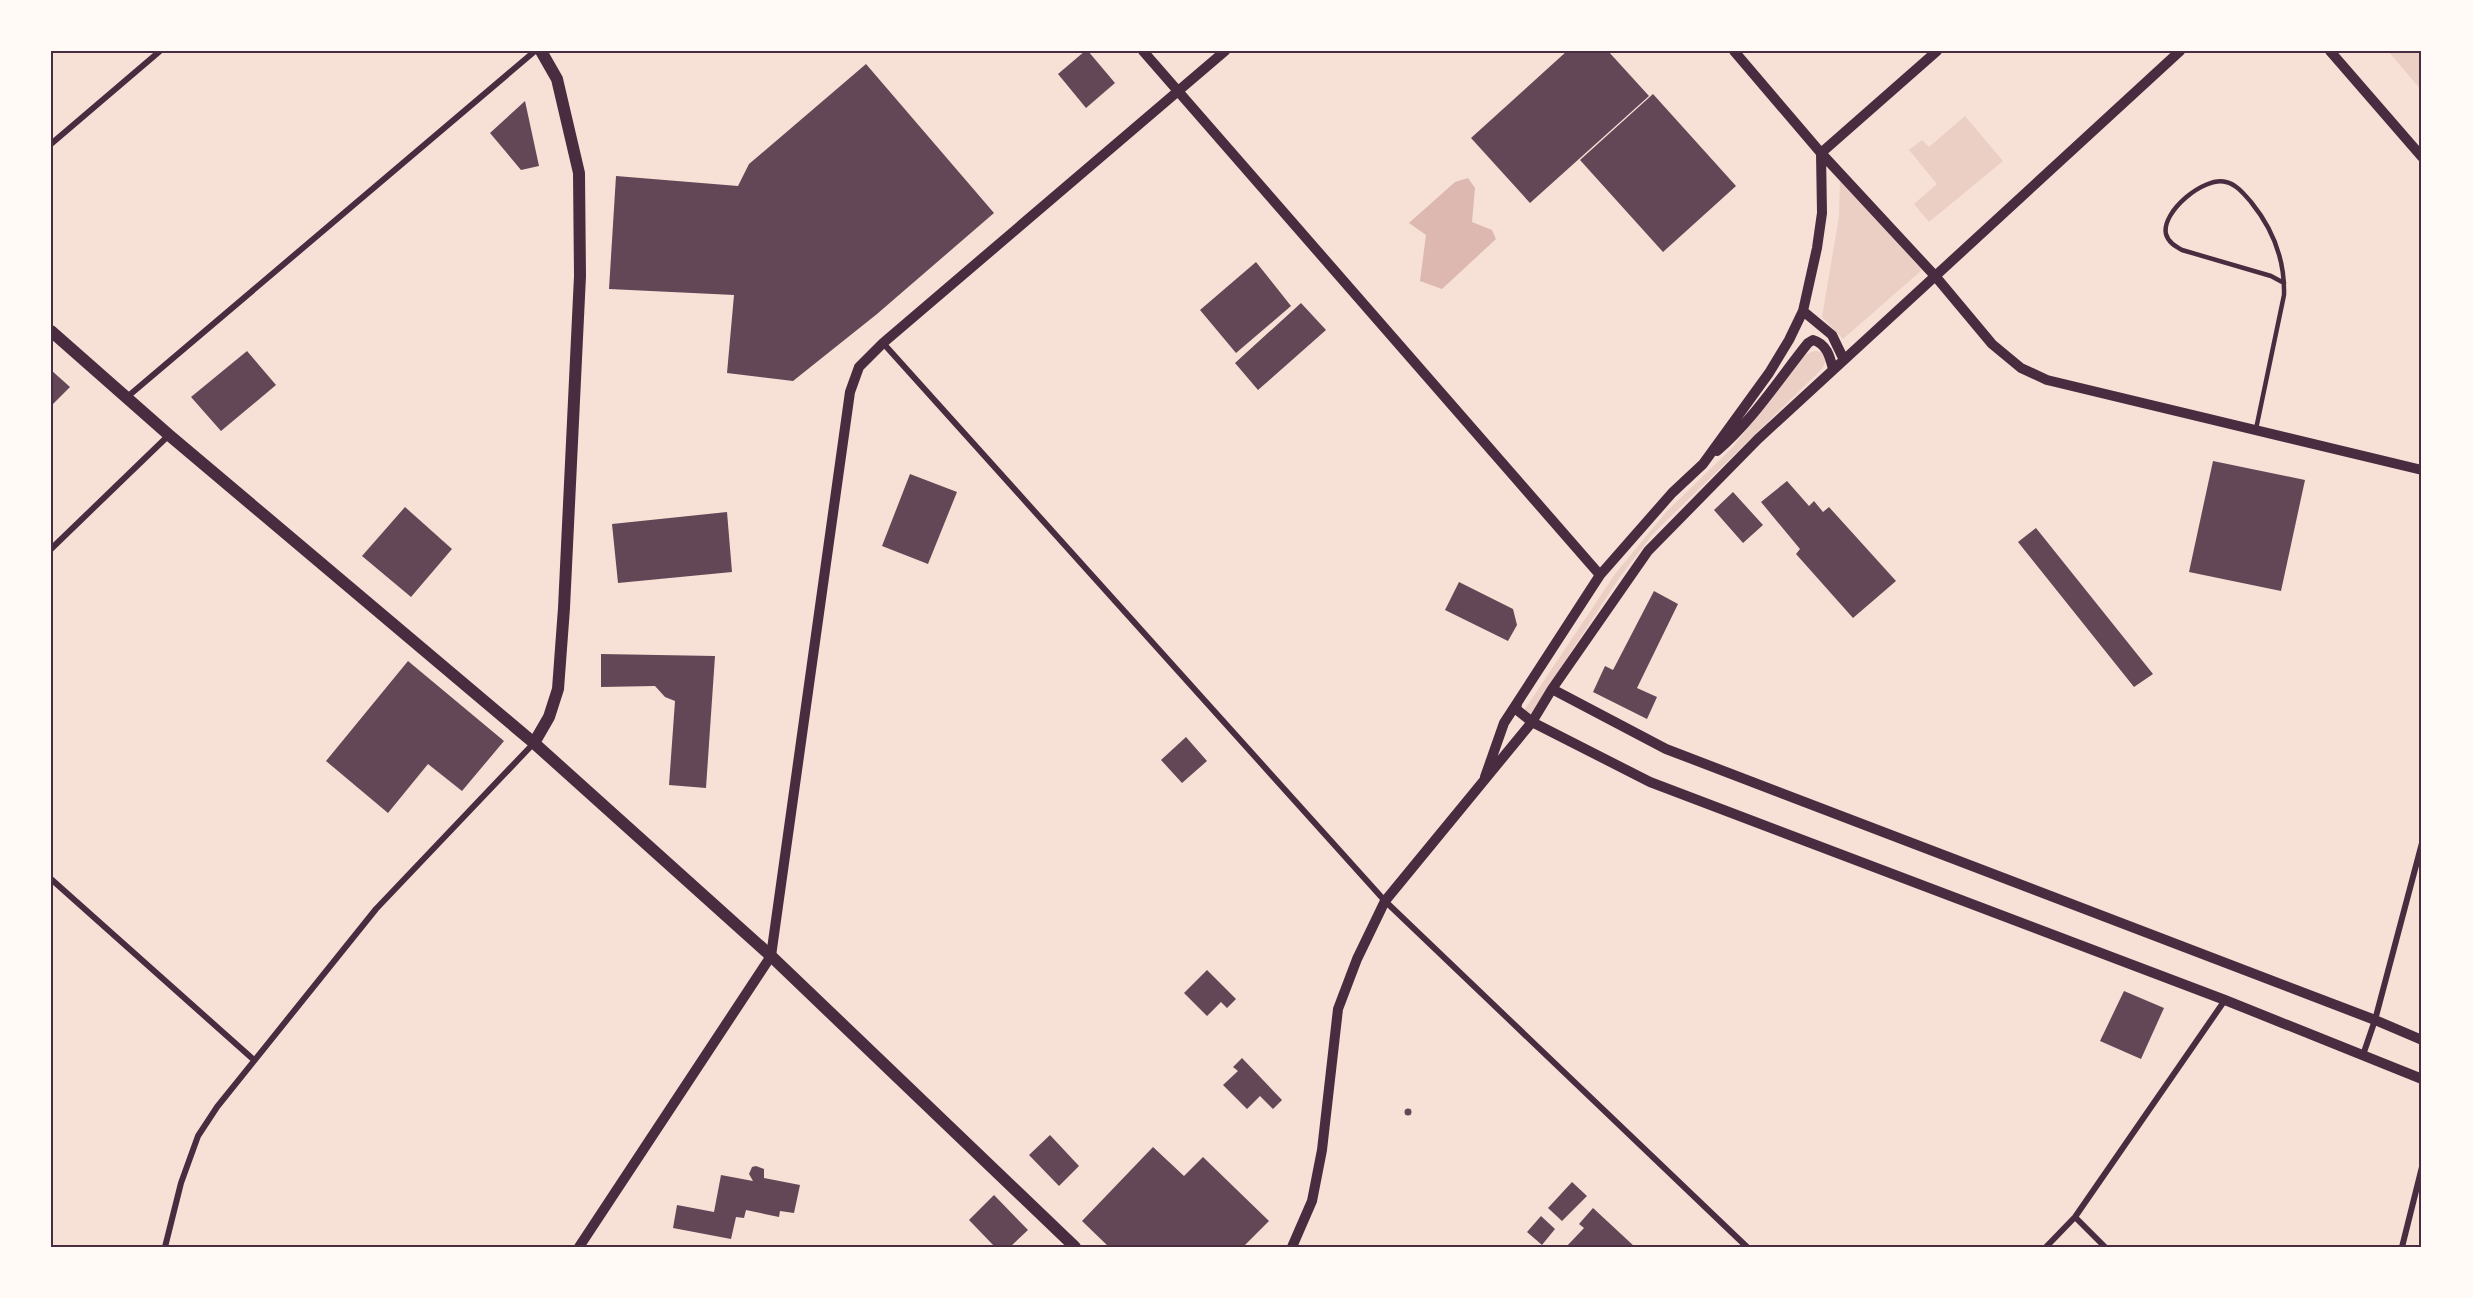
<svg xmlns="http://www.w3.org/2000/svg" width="2473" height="1298" font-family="'Archivo Narrow',sans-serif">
  <rect width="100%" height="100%" fill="#f7e1d7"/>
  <!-- green -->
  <path fill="#ebcfc5" d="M2388,51H2422V91Z
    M1965,116L2003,161L1929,222L1914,204L1937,184L1909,150L1922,140L1929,147Z
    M1840,176L1922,270L1843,339L1822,317L1839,216Z
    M1814,351C1821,351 1824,353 1826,360L1822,369L1653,534L1620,577L1529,716L1523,712L1615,574L1667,511L1733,447L1799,361L1807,354Z"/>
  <!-- water -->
  <path fill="#dcb8b0" d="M1468,178L1475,188L1472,222L1492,230L1496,239L1442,289L1420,281L1426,235L1409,223L1455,182Z"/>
  <!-- building -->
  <path fill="#644757" d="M1085,51H1088L1115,83L1086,108L1058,74Z
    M1567,51H1608L1649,96L1530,203L1471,138Z
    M866,64L994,213L877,314L793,381L727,373L734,295L609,289L616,176L738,186L749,164Z
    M1653,94L1736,186L1663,252L1580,160Z
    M525,101L539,166L521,170L490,133Z
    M1256,262L1291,306L1236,353L1200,310Z
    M1301,303L1326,330L1258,390L1235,363Z
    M247,351L276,385L221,431L191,397Z
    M51,370L70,387L51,406Z
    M2213,461L2305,480L2281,591L2189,572Z
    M910,474L957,492L928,564L882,546Z
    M1787,481L1809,506L1814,501L1823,512L1829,507L1896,581L1853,618L1796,554L1800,549L1761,502Z
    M1733,492L1763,525L1743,543L1714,510Z
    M405,507L452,549L411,597L362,556Z
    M727,512L732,572L618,583L612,524Z
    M2036,528L2153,674L2134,687L2018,542Z
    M1459,582L1513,609L1517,625L1508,641L1445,610Z
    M1654,591L1678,604L1637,688L1657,697L1647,719L1593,692L1605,666L1613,670Z
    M601,654L715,656L706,788L669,785L675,701L665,697L655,686L601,687Z
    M408,661L504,741L462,791L428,764L388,813L326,761Z
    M1186,737L1207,761L1182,783L1161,760Z
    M1207,970L1236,999L1227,1008L1221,1002L1207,1016L1184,993Z
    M2124,991L2164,1008L2141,1059L2100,1041Z
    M1242,1058L1282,1100L1273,1109L1260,1096L1247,1109L1223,1085L1238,1071L1233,1067Z
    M1404.5 1112a3.5 3.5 0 1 1 7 0a3.5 3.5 0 1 1-7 0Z
    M1050,1135L1079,1166L1059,1186L1029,1155Z
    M1153,1147L1184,1176L1203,1157L1269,1221L1243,1247H1109L1082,1221Z
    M756,1166L764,1169V1178L800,1185L794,1213L780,1211L779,1217L746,1210L744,1218L736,1217L731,1239L673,1228L677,1205L714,1212L721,1175L753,1181L749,1174L752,1167Z
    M1572,1182L1587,1196L1562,1221L1548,1208Z
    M994,1195L1028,1230L1010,1247H995L969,1220Z
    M1593,1208L1635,1247H1566L1584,1228L1579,1224Z
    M1541,1216L1555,1229L1542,1245L1527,1232Z"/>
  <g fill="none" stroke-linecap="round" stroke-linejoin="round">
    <!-- service -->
    <path stroke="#4a2c40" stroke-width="4.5" d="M2256,429L2284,295C2285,260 2273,229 2251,202C2244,194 2236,184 2226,182C2204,176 2161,212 2166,234C2168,242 2175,246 2182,250L2271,276L2284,283"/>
    <!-- minor -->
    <path stroke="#4a2c40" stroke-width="6" d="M51,144L160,51
      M883,343L1385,901L1747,1247
      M126,398L535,51
      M51,549L169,435
      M51,879L254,1060
      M2363,1055L2375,1020L2422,843
      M2075,1217L2105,1247
      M165,1247L181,1183L198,1136L217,1107L376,909L534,743
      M2046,1247L2075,1217L2225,1000
      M2402,1247L2422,1167"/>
    <!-- tertiary -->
    <path stroke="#4a2c40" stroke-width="10" d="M1143,51L1600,575
      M1734,51L1821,153L1936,277L1992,344L2021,368L2047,380L2422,470
      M2330,51L2422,157
      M1803,311L1832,335L1844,360
      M1717,451C1753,420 1779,379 1808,343L1813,340C1827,344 1830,357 1833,369
      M1552,689L1666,749L2375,1020L2422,1040
      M1517,704L1516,709L1532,722L1650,782L2225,1000L2422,1079
      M1485,777L1504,723L1600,575L1672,493L1703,464L1769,373L1789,340L1803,311L1817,248L1822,213L1821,153L1937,51
      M579,1247L771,956L850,392L859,367L883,343L1225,51
      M1292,1247L1312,1201L1322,1150L1338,1009L1357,959L1385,901L1532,722L1552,689L1648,551L1758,439L2180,51"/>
    <!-- secondary -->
    <path stroke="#4a2c40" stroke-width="12" d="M51,331L169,435L534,743L771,956L1075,1247
      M534,743L549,717L558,689L564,608L580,276L579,173L557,79L541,51"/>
  </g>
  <!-- border -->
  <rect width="2473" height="1298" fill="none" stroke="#fffaf5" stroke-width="105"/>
  <rect x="52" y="52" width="2368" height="1194" fill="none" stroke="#4a2c40" stroke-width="2"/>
</svg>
